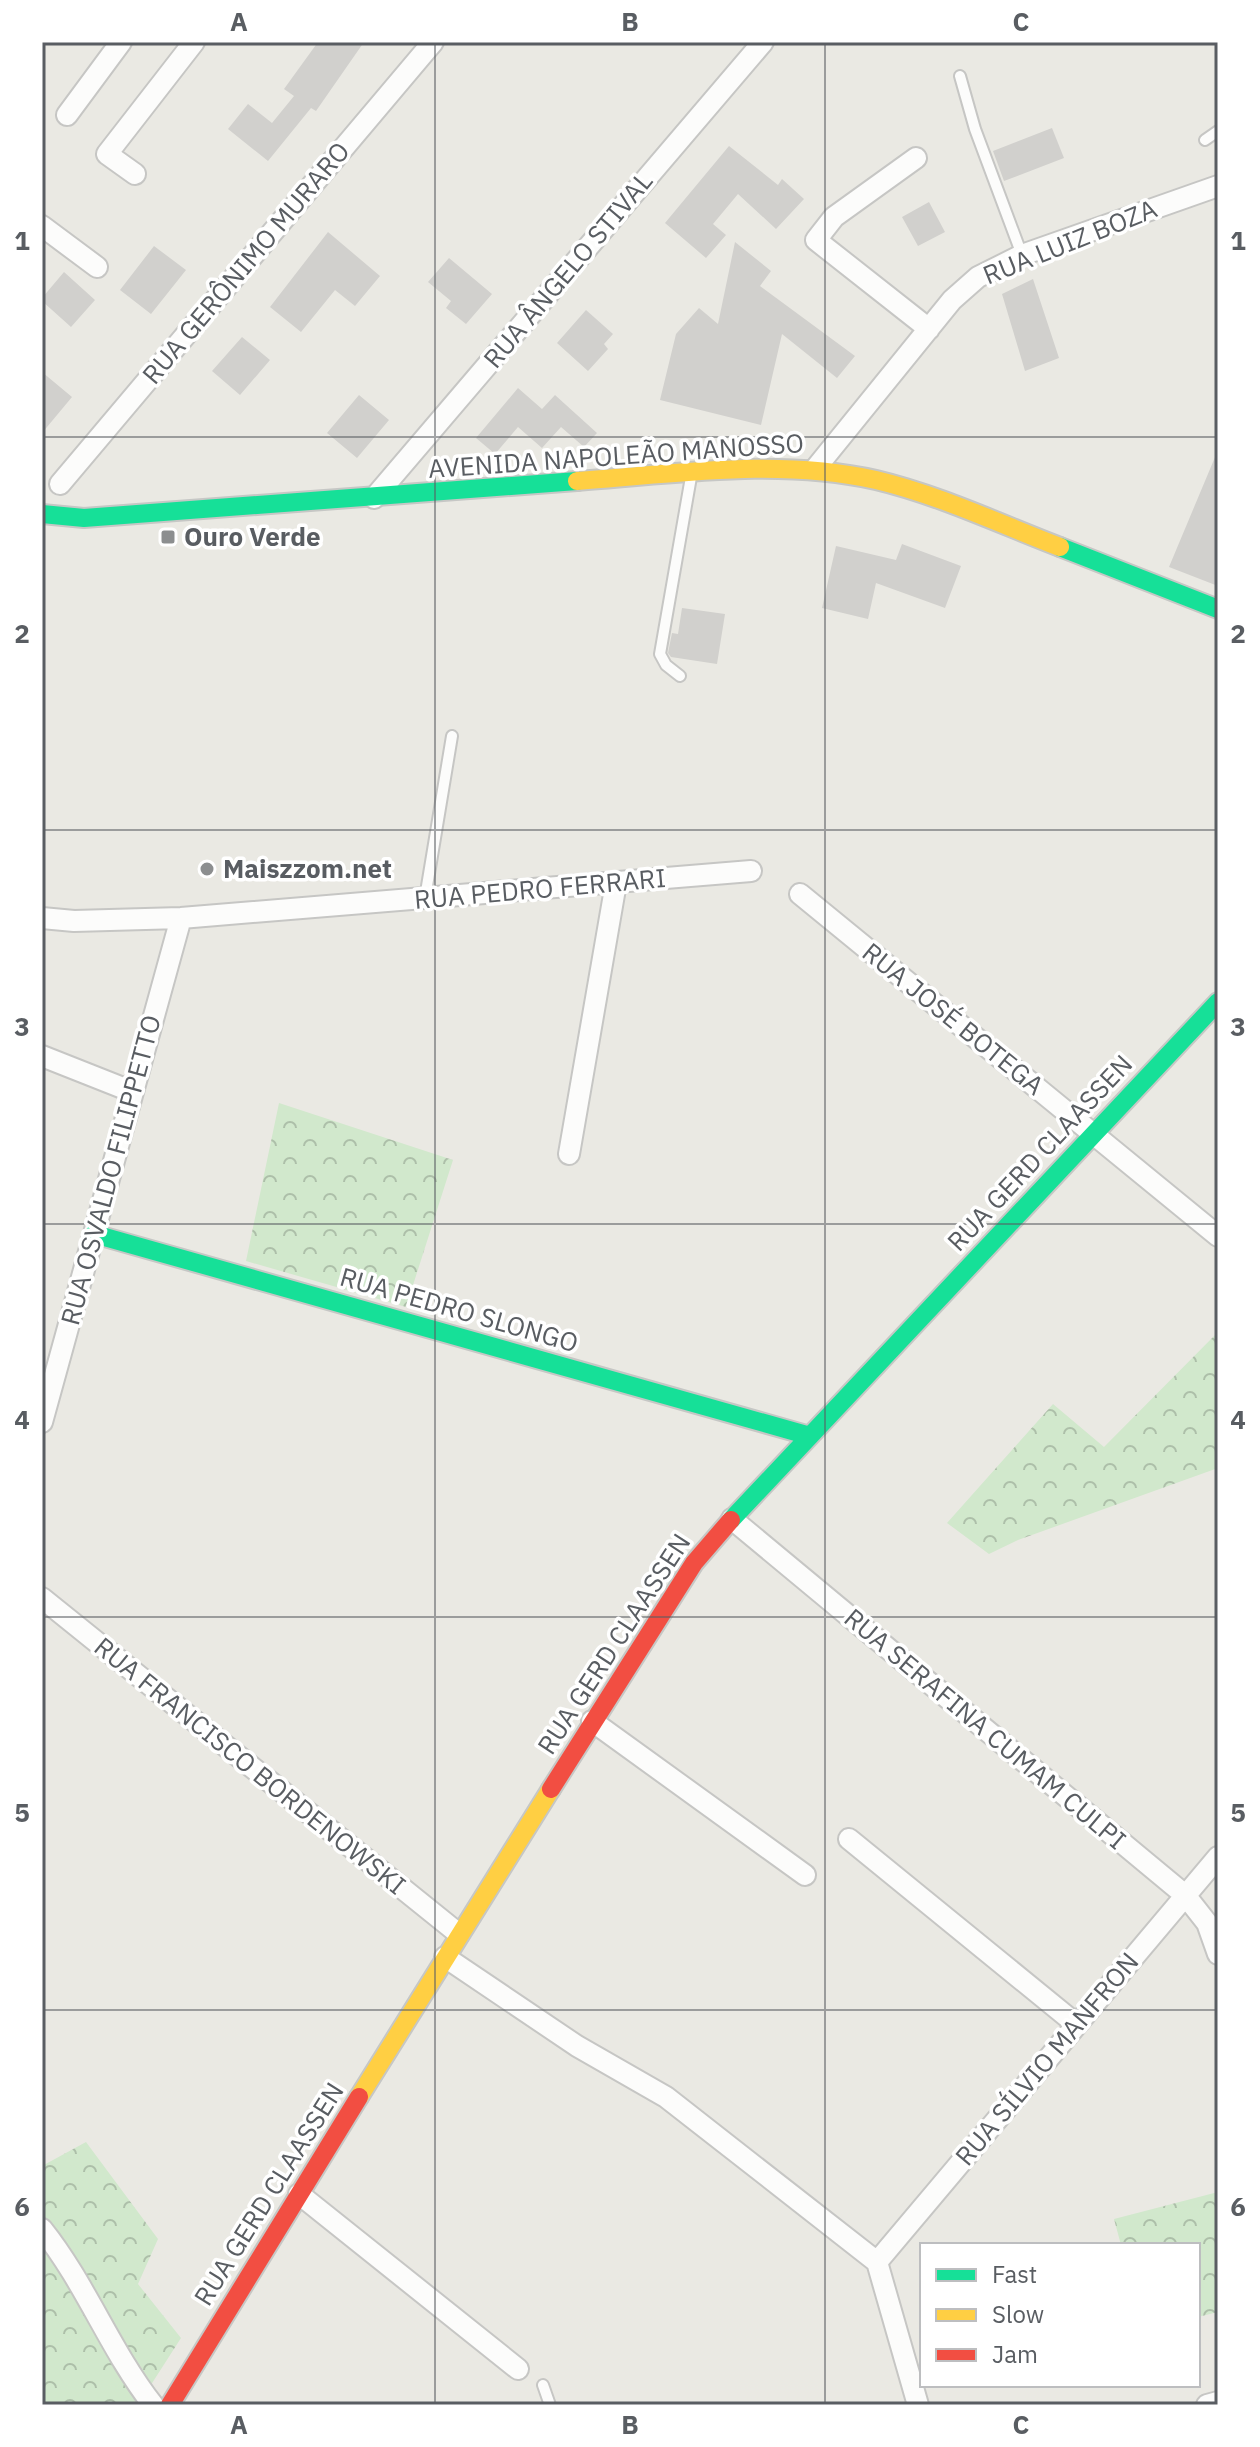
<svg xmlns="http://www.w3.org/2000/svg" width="1260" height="2447" font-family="'IBM Plex Sans',sans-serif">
  <defs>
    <pattern id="forest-crowns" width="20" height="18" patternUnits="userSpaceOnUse" patternTransform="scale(2)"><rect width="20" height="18" fill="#d1e8cc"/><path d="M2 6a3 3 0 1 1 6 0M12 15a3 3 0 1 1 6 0" fill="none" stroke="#adbfa9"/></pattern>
  </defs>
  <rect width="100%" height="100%" fill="#eae9e3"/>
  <!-- forest -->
  <path fill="url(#forest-crowns)" d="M279,1103L453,1160L406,1307L246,1261Z
    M1218,1332V1468L1018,1540L989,1554L947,1523L1053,1404L1104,1447Z
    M86,2142L158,2239L138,2284L181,2338L138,2405L42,2404V2166Z
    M1218,2192V2312L1198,2317V2245H1121L1114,2219Z"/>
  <!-- building -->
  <path fill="#d1d0cd" d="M318,42H364L316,111L311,108L268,161L228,129L248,104L272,123L294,96L284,89Z
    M1052,128L1064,158L1004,181L993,151Z
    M729,146L778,185L782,179L804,199L776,229L738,194L713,224L726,235L706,258L665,223Z
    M929,202L945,232L918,246L902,217Z
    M328,232L380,276L355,306L335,290L301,332L270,307Z
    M735,242L771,271L760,286L855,356L837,378L782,334L761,425L660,400L676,334L699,308L718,324Z
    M154,246L186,270L151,314L120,290Z
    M449,258L492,294L466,324L446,308L451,301L428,282Z
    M64,272L95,300L71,327L42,301V298Z
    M1033,279L1059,358L1025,371L1002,294Z
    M586,310L613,334L604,344L608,349L588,371L557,343Z
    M242,337L270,360L240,395L212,371Z
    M42,372L72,397L42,433Z
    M518,388L542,409L555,395L597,433L584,447L561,427L542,448L518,427L495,454L476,438Z
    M359,395L389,420L357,458L327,433Z
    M1218,450V586L1169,567Z
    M902,544L961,566L945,608L876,583L868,619L822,608L836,546L896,560Z
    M682,608L725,614L717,664L671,657L668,653L672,633L678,634Z"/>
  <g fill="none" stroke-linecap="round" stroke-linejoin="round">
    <defs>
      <path id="lane" d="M960,76L975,129L1022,255
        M1205,140L1218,131
        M680,676L666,665L660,654L691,477
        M425,898L452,736
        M543,2385L550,2405"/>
      <path id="street" d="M67,115L121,42
        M916,158L834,217L816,240L929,329
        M135,174L107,154L194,42
        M42,226L97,267
        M815,469L952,300L978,277L1022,255L1218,186
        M60,484L433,42
        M374,498L763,42
        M800,894L1218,1236
        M42,918L74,921L181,918L751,871
        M42,1056L133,1092
        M569,1154L616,883
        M42,1422L181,918
        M732,1519L1185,1895L1207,1923L1218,1954
        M42,1598L459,1934
        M592,1721L805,1875
        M849,1839L1076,2024
        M445,1957L577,2046L666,2097L877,2262L918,2405
        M299,2194L518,2369
        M42,2229C86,2284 110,2350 153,2405
        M877,2262L1218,1857
        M1207,2405L1218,2402"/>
      <path id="fast" d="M42,514L84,518L577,481
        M1060,547L1218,609
        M94,1234L810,1436
        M731,1520L1218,1002"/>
      <path id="slow" d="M577,481C676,474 777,458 876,480C939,495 1000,524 1060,547
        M359,2097L551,1789"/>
      <path id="jam" d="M551,1789L694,1563L731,1520
        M170,2405L359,2097"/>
    </defs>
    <!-- lane casing -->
    <use href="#lane" stroke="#c6c6c4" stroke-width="14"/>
    <!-- street casing -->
    <use href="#street" stroke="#c6c6c4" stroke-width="24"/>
    <!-- fast casing -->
    <use href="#fast" stroke="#c6c7c5" stroke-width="22"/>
    <!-- slow casing -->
    <use href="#slow" stroke="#c6c7c5" stroke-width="22"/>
    <!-- jam casing -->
    <use href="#jam" stroke="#c6c7c5" stroke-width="22"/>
    <!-- lane -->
    <use href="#lane" stroke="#fcfcfb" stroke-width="10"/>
    <!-- street -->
    <use href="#street" stroke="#fcfcfb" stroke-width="20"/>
    <!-- fast -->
    <use href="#fast" stroke="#16e098" stroke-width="18"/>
    <!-- slow -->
    <use href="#slow" stroke="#ffcf43" stroke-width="18"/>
    <!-- jam -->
    <use href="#jam" stroke="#f24e42" stroke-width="18"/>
  </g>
  <!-- grid -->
  <path fill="none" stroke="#595d62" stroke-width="2" stroke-opacity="0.55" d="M435,42V2405M825,42V2405M42,437H1218M42,830H1218M42,1224H1218M42,1617H1218M42,2010H1218"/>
  <!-- markers -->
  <g fill="#8c8e8f" stroke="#fff" stroke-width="3">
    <rect x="160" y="529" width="16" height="16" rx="4"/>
    <circle cx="207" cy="869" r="8"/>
  </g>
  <g text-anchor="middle" stroke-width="7" stroke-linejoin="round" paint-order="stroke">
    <!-- street labels -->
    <g font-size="26" fill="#595d62" stroke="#fff">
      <text transform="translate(1070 242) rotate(-22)" y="9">RUA LUIZ BOZA</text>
      <text transform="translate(246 263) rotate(-50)" y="9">RUA GERÔNIMO MURARO</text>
      <text transform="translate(568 270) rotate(-50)" y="9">RUA ÂNGELO STIVAL</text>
      <text transform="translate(616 456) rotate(-4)" y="9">AVENIDA NAPOLEÃO MANOSSO</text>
      <text transform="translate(540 889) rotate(-5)" y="9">RUA PEDRO FERRARI</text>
      <text transform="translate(953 1019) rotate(39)" y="9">RUA JOSÉ BOTEGA</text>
      <text transform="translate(1040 1153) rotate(-47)" y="9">RUA GERD CLAASSEN</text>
      <text transform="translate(111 1170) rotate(-75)" y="9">RUA OSVALDO FILIPPETTO</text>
      <text transform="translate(459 1310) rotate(16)" y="9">RUA PEDRO SLONGO</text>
      <text transform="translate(614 1644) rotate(-57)" y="9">RUA GERD CLAASSEN</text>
      <text transform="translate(985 1729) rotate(40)" y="9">RUA SERAFINA CUMAM CULPI</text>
      <text transform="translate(250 1766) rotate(39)" y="9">RUA FRANCISCO BORDENOWSKI</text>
      <text transform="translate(1047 2059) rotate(-50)" y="9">RUA SÍLVIO MANFRON</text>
      <text transform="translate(269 2194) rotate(-58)" y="9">RUA GERD CLAASSEN</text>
    </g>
    <!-- poi labels -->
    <g font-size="26" font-weight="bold" fill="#595d62" stroke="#fff" text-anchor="start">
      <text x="184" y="546">Ouro Verde</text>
      <text x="223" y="878">Maiszzom.net</text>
    </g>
  </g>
  <!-- border -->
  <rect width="1260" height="2447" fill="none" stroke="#ffffff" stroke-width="88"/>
  <!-- legend -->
  <rect x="920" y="2243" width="280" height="144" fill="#ffffff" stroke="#bdbec0" stroke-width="2"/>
  <rect x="936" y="2269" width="40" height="12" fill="#16e098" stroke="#bdbec0" stroke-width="2"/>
  <text x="992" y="2283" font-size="24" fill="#595d62">Fast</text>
  <rect x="936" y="2309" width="40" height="12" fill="#ffcf43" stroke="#bdbec0" stroke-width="2"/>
  <text x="992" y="2323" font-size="24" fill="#595d62">Slow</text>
  <rect x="936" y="2349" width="40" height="12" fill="#f24e42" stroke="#bdbec0" stroke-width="2"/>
  <text x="992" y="2363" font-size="24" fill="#595d62">Jam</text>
  <rect x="44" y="44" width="1172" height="2359" fill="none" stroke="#595d62" stroke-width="3"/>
  <g font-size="26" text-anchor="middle" font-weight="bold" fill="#595d62">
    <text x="239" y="31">A</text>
    <text x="630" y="31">B</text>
    <text x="1021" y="31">C</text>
    <text x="22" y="250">1</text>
    <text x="1238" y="250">1</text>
    <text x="22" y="643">2</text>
    <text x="1238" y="643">2</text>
    <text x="22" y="1036">3</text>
    <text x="1238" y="1036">3</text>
    <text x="22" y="1429">4</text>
    <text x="1238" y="1429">4</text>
    <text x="22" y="1822">5</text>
    <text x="1238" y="1822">5</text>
    <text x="22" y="2216">6</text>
    <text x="1238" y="2216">6</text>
    <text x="239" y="2434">A</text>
    <text x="630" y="2434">B</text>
    <text x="1021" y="2434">C</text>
  </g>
</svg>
